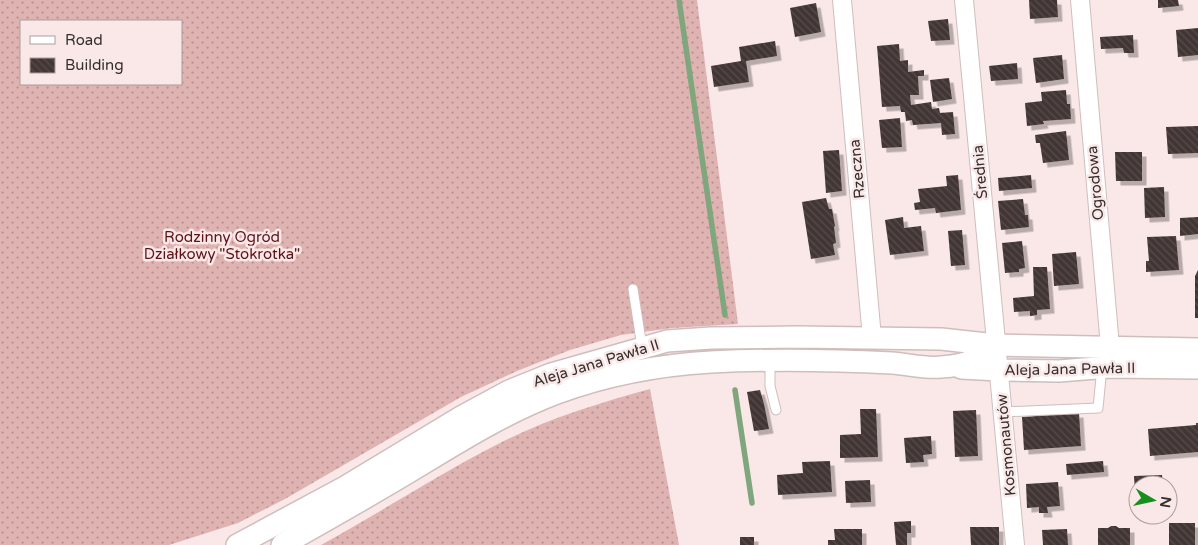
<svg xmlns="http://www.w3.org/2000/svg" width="1198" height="545" font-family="'Varela Round',sans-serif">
  <defs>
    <pattern id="grass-dots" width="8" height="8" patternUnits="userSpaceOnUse" patternTransform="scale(1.25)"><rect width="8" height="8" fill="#dfb3b1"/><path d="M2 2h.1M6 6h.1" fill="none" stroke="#b69290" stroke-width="1.8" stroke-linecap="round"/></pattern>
    <pattern id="building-back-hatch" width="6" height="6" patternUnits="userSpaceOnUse" patternTransform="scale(1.25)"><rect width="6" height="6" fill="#433635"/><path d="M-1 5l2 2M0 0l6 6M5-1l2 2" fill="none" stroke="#564b4a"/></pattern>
    <filter id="shadow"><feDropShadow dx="4.5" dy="4.5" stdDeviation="0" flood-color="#0004"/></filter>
  </defs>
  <rect width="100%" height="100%" fill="#f9e8e7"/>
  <!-- grass -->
  <path fill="url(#grass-dots)" fill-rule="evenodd" d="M0,0H697L738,324L672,328L621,335L570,350L517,371L461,397L285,499L238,523L169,545H0ZM21,21H181V84H21Z
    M650,389L679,545H321C381,512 439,474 500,443C547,419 599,403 650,389Z"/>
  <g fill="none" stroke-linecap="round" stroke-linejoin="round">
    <!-- stream -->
    <path stroke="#7fa67c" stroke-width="5.5" d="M679,0L725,315
      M735,390L752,503"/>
  </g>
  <!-- building -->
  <path fill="url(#building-back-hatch)" filter="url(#shadow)" d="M1029,0H1057L1058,17L1030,19Z
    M1158,0H1178L1179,6L1158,8Z
    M816,3L821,32L795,37L790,8Z
    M948,19L950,40L931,41L928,21Z
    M1198,28V55L1178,57L1176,30Z
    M1133,35L1134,53H1124L1123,48L1101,49L1100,37Z
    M775,41L777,56L746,61L749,82L714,87L711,66L741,61L739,47Z
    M899,44L900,61L908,60V72L924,70V76H918L919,95H910L911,105L931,102L932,109L939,108L940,113L953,112L955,134L942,135L941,123L913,125L912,120L906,121L905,112H901L900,106L882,107L877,46Z
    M1062,55L1064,79L1036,83L1033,58Z
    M1017,63L1018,79L991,81L989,66Z
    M949,78L952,99L933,102L930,80Z
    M1066,90L1067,104H1070L1071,119L1043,121L1044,124L1027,126L1025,103L1042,101L1041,92Z
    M900,118L902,147L882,148L879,120Z
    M1198,126V153L1168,154L1166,127Z
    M1066,131L1069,160L1043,163L1040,143H1036L1035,135Z
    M839,150L842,191L826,193L823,151Z
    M1115,152H1142V181H1116Z
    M958,175L961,210L936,213L935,208L915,210L914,203L920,202L918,189L947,186L946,176Z
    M1031,175L1032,188L999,191L998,178Z
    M1164,187L1165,217L1145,218L1144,188Z
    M826,198L829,209H832L835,226L834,227L836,243L833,244L835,255L811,259L802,202Z
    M1023,199L1025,215H1028L1029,227L1001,230L998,201Z
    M903,217L904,228L921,226L924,251L890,255L885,220Z
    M1198,217V234L1180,236V218Z
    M962,230L965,265L951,266L948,231Z
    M1176,236L1179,270L1146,272V261H1149L1147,237Z
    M1022,241L1025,268L1019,269V272L1005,273L1002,243Z
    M1076,252L1079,284L1054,286L1052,254Z
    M1033,267H1047L1050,309L1037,310V315L1030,316V311L1014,312L1013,298L1034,296Z
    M1198,270V318H1195V276Z
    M760,390L764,404L769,429L754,431L747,392Z
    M860,409H876L878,457L840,458V435L861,434Z
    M976,410L978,456L955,457L953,411Z
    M1079,413L1081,446L1024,450L1022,417Z
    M1196,423H1198V452L1150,456L1148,429L1196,425Z
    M931,436L932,454L923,455L924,462L906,463L904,438Z
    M830,461L832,492L778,495L777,475L803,473L802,462Z
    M1103,461L1104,472L1067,475L1066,464Z
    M1162,475L1163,485H1138V511H1136L1134,476Z
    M870,480L871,502L846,503L845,481Z
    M1058,482L1060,506L1047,507L1048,513H1039V507L1027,508L1026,484Z
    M911,521V533H907V545H896L894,522Z
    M1169,523H1195V545H1169Z
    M1111,526H1116L1119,528H1130V545H1098V528H1108Z
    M970,527H999V545H971Z
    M834,529H862V545H828V540H835Z
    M1067,529L1068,545H1043L1042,530Z
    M740,537H754V545H740Z"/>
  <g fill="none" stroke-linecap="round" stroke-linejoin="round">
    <defs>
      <path id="service" d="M633,289L642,347
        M770,361V386L776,410
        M1002,412L1098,408L1102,367"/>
      <path id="minor" d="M842,0L872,338
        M964,0L1015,545
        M1080,0L1109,335V361"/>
      <path id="tertiary" d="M961,368L999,370L1059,371L1109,367L1198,368
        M237,545L345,487L461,417L509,391L551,374L667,341L711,338L797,337L941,339L996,345L1198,349
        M282,545C325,521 367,497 409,472C457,443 504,413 557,393C606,375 659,365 711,362C771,359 832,360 892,363C908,364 925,369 941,367C962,366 982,360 996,345"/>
    </defs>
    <!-- service casing -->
    <use href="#service" stroke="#cfbebd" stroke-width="11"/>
    <!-- minor casing -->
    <use href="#minor" stroke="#cfbebd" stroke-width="20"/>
    <!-- tertiary casing -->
    <use href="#tertiary" stroke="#cfbebd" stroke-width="24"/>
    <!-- service -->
    <use href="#service" stroke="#fff" stroke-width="9"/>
    <!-- minor -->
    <use href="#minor" stroke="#fff" stroke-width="18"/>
    <!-- tertiary -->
    <use href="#tertiary" stroke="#fff" stroke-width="21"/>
  </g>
  <g text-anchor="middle" stroke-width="5" stroke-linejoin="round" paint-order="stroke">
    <!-- street labels -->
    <g font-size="15" fill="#342e2d" stroke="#f9e8e7">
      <text transform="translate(857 169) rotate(-95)" y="5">Rzeczna</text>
      <text transform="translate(980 172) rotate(-95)" y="5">Średnia</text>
      <text transform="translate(1095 183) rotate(-95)" y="5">Ogrodowa</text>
      <text transform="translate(596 363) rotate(-17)" y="5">Aleja Jana Pawła II</text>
      <text transform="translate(1070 369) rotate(-1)" y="5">Aleja Jana Pawła II</text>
      <text transform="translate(1006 445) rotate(-95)" y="5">Kosmonautów</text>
    </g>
    <!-- park labels -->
    <g font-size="15" fill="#5c1319" stroke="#f9e8e7">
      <text x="222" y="242">Rodzinny Ogród<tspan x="222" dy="17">Działkowy "Stokrotka"</tspan></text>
    </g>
  </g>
  <!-- legend -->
  <rect x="20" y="20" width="162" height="65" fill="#f9e8e7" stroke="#aa9e9d"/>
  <rect x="30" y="36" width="25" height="8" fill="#ffffff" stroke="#aa9e9d"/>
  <text x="65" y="45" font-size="15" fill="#342e2d">Road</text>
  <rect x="30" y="58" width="25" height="15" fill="url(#building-back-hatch)" stroke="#aa9e9d"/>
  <text x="65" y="70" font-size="15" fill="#342e2d">Building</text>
  <!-- north arrow -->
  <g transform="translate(1153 500) rotate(99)"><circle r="24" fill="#f9e8e7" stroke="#aa9e9d"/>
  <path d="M0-4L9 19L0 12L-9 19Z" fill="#178f1b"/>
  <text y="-8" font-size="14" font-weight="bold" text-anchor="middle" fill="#342e2d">N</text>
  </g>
</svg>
